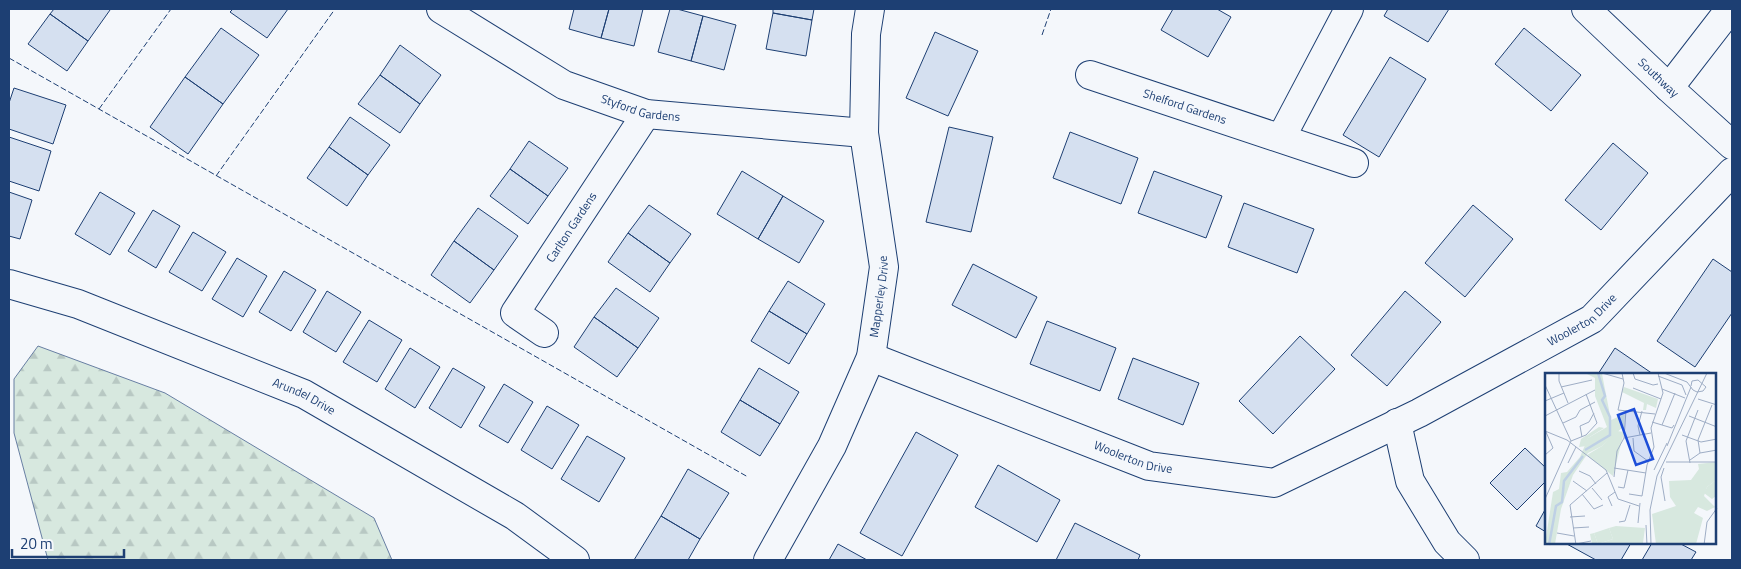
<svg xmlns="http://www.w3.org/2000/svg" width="1741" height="569" font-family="'Titillium Web',sans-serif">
  <defs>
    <pattern id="forest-firs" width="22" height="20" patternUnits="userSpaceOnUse" patternTransform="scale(1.25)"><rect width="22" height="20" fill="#d7e8df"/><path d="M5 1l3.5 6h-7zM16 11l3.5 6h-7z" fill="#b8c8c3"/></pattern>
  </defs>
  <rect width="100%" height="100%" fill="#f4f7fb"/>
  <!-- forest -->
  <path fill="url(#forest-firs)" stroke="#687fa3" d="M38,346L165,393L374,518L392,560H48L14,433V379Z"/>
  <!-- building -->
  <path fill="#d5e0f0" stroke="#1d3f73" d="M54,9H109L110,10L88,41L50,14Z
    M233,9H288L267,38L230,12Z
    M574,9H609L601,38L569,29Z
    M609,9H643L634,46L601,38Z
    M670,9H677L703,16L691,61L658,52Z
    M773,9H814L812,20L773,13Z
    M1173,9H1217L1231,17L1208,57L1161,30Z
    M1388,9H1449L1428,42L1384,16Z
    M773,13L812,20L806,56L766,49Z
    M50,14L88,41L67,71L28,44Z
    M703,16L736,25L724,70L691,61Z
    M221,28L259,55L223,104L185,77Z
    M1524,28L1581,75L1551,111L1495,64Z
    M935,32L978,51L948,116L906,98Z
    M400,45L441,75L420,104L380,75Z
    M1390,57L1426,79L1379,157L1343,135Z
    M380,75L420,104L400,133L358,104Z
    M185,77L223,104L188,154L150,127Z
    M14,88L66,105L53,144L9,129V103Z
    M350,117L390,145L368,175L329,147Z
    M949,127L993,137L971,232L926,222Z
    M1070,132L1138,158L1121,204L1053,178Z
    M9,137L51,151L39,191L9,181Z
    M529,141L568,168L548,196L510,169Z
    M1613,143L1648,173L1601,230L1565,200Z
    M329,147L368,175L347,206L307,178Z
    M510,169L548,196L528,224L490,196Z
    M742,171L783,196L758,239L717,214Z
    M1154,171L1222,196L1206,238L1138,213Z
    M9,192L32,200L20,239L9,236Z
    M100,192L135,213L110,255L75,234Z
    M783,196L824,221L799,263L758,239Z
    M1244,203L1314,229L1297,273L1228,247Z
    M649,205L691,234L670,263L628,233Z
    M1473,205L1513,239L1465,297L1425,263Z
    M478,208L518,236L494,270L454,241Z
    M153,210L180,226L156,268L128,251Z
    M193,232L226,252L202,291L169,272Z
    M628,233L670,263L650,292L608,262Z
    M454,241L494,270L470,303L431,275Z
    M237,258L267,276L243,317L212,299Z
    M1713,259L1732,272V313L1695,367L1657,341Z
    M973,264L1037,297L1016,338L952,305Z
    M284,271L316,290L291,331L259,312Z
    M788,281L825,304L807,334L769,311Z
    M616,288L659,318L638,348L594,317Z
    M327,291L361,312L336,352L303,332Z
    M1405,291L1441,322L1387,386L1351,355Z
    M769,311L807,334L789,364L751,341Z
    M594,317L638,348L617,377L574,347Z
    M369,320L402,340L377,382L343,362Z
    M1047,321L1116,348L1100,391L1030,364Z
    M1300,336L1335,369L1273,434L1239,401Z
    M410,348L440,367L415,408L385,389Z
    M1615,348L1653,374H1598Z
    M1133,358L1199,383L1183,425L1118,399Z
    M453,368L485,387L461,428L429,408Z
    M759,368L799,392L780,424L740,400Z
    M504,384L533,402L508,443L479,426Z
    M740,400L780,424L760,456L721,432Z
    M547,406L579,425L552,469L521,450Z
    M916,432L958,455L902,556L860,533Z
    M587,436L625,458L599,502L561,479Z
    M1525,448L1546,468V481L1517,510L1490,483Z
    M998,465L1060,500L1037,542L975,507Z
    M688,469L729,493L700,539L661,516Z
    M1546,508V532L1536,526Z
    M661,516L700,539L688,560H634Z
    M1075,523L1140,555L1138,560H1056Z
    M1565,543H1631L1621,560H1596Z
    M1652,543H1679L1696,552L1691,560H1642Z
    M838,544L867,560H829Z"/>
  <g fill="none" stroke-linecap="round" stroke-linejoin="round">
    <defs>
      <g id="minor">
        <path id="s1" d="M441,9L564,85L646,114L864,133"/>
        <path id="s2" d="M1586,9L1669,88L1732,145"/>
        <path id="s3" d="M1090,75L1354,163"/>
        <path d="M1669,88L1730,9"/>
        <path d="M1281,138L1349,9"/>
        <path id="s4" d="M9,284L78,304L304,394L515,516L575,560"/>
        <path id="s5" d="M544,333L515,313L646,114"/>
        <path id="s6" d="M871,357L1149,466L1274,483L1419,413L1592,319L1732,172"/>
        <path d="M1397,423L1410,481L1447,542L1465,560"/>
        <path id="s7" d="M768,560L832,446L871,357L884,267L864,133L866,34L870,9"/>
      </g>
    </defs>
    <!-- minor casing -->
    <use href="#minor" stroke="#1d3f73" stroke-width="30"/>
    <!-- minor -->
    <use href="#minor" stroke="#f4f7fb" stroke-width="28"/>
    <!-- fence -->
    <path stroke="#1d3f73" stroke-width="1" stroke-dasharray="6 2.5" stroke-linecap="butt" d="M1042,35L1051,9
      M9,58L748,477
      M99,109L171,9
      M216,176L335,9"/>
  </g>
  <g text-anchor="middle" stroke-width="4" stroke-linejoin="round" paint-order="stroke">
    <!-- street labels -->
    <g font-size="12" fill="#1d3f73" stroke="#f4f7fb">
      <text dy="4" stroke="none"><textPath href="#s2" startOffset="100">Southway</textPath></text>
      <text dy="4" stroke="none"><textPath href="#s3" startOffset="100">Shelford Gardens</textPath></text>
      <text dy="4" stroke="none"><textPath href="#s1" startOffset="225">Styford Gardens</textPath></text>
      <text dy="4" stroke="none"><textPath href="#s5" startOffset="138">Carlton Gardens</textPath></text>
      <text dy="4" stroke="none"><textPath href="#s7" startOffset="289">Mapperley Drive</textPath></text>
      <text dy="4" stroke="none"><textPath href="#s6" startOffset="774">Woolerton Drive</textPath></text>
      <text dy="4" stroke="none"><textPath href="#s4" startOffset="316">Arundel Drive</textPath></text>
      <text dy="4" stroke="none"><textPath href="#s6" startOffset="281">Woolerton Drive</textPath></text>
    </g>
  </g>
  <!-- overview -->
  <g transform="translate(1545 373)">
    <rect width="171" height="171" fill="#f4f7fb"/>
    <path d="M79,14L113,26L111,35L102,31L101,37H98L99,30L77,19ZM54,54L59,55L43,65L42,73L34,74L36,66ZM72,58L79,59L68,103L42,82L57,73ZM171,107V123L167,126L159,120L162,114ZM64,155L68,166L53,171L49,160Z" fill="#d7e8df"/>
    <path d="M40,0L57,1L66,47L80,41L79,53L57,73L43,80L28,102L16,136L10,171H0L8,119L14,116L16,100L22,99L35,84L43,65L62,54L50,23V5Z" fill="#d7e8df"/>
    <path d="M171,89V107L162,114L159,123L170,134L162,138L153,134L149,140L158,145L151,171H111L107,141L131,133L125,124L124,108L146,107L154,96L153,91ZM71,153L100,155L98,170L47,171L45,161L49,160L53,171L68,166L64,155Z" fill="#d7e8df"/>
    <path fill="none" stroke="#bed0e5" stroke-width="2.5" d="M40,77L65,62V44L57,27L60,23L53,0M4,172L11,133L17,129L19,108L38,83"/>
    <path fill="none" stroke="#9eadc5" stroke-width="1" d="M14,0V8L23,30M57,0L78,6M77,0L79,10L73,37L110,41M88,0L90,6L108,12L113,11M119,0L142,9L148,17L152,19L158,18L161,14L153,7L147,8L146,13M113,3L137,12L141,22M0,12L26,68L41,62L52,50L41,21M16,14L47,7M88,15L116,26M117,16L140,25M153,26L172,32M0,28L19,20M0,43L50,17M144,43L172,54M107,49L127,55L129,52M18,50L31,44L35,37L50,29M117,52L130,20M0,58L22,67L61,97L73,126L94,133M95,62L93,53L97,38M137,62L156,69L172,66M37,64L35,53L44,49L49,40M79,65L106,60M88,65L89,78L103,88M122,73L146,14M155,80L153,67L167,32M0,82L8,75L1,59M145,87L155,80L172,77M121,89H172M23,90L31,74M145,90L141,68L153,37M69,95L101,100M119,95L116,104L120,128M109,97L122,70M34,98L45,103L51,111M69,104L72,78L79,65L81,37M28,108L42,118M73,114L79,115L83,97M47,115L57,127M37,121L49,136L58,132M84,121L97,123L102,92L109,74L106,55L118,20L113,0M0,126L26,68M67,133L63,124L70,119M25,144L40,143M74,149L80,148L85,132M93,150L95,130M101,152L102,172M28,155L44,154M12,160L29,163M31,171L46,168M31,172L25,132L62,100M106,172L105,137L112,103L162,0M159,172L162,149L172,135"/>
    <path fill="#1d4ed8" fill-opacity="0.15" stroke="#1d4ed8" stroke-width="2.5" d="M89,36L108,86L91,92L73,42Z"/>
    <rect width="171" height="171" fill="none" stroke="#1d3f73" stroke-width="2.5"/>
  </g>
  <!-- border -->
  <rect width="1741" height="569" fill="none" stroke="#1d3f73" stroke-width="20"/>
  <!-- scale -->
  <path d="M12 549v8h112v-8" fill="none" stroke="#1d3f73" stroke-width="2.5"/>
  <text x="20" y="549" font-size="15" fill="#1d3f73" stroke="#f4f7fb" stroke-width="4" paint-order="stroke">20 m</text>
</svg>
